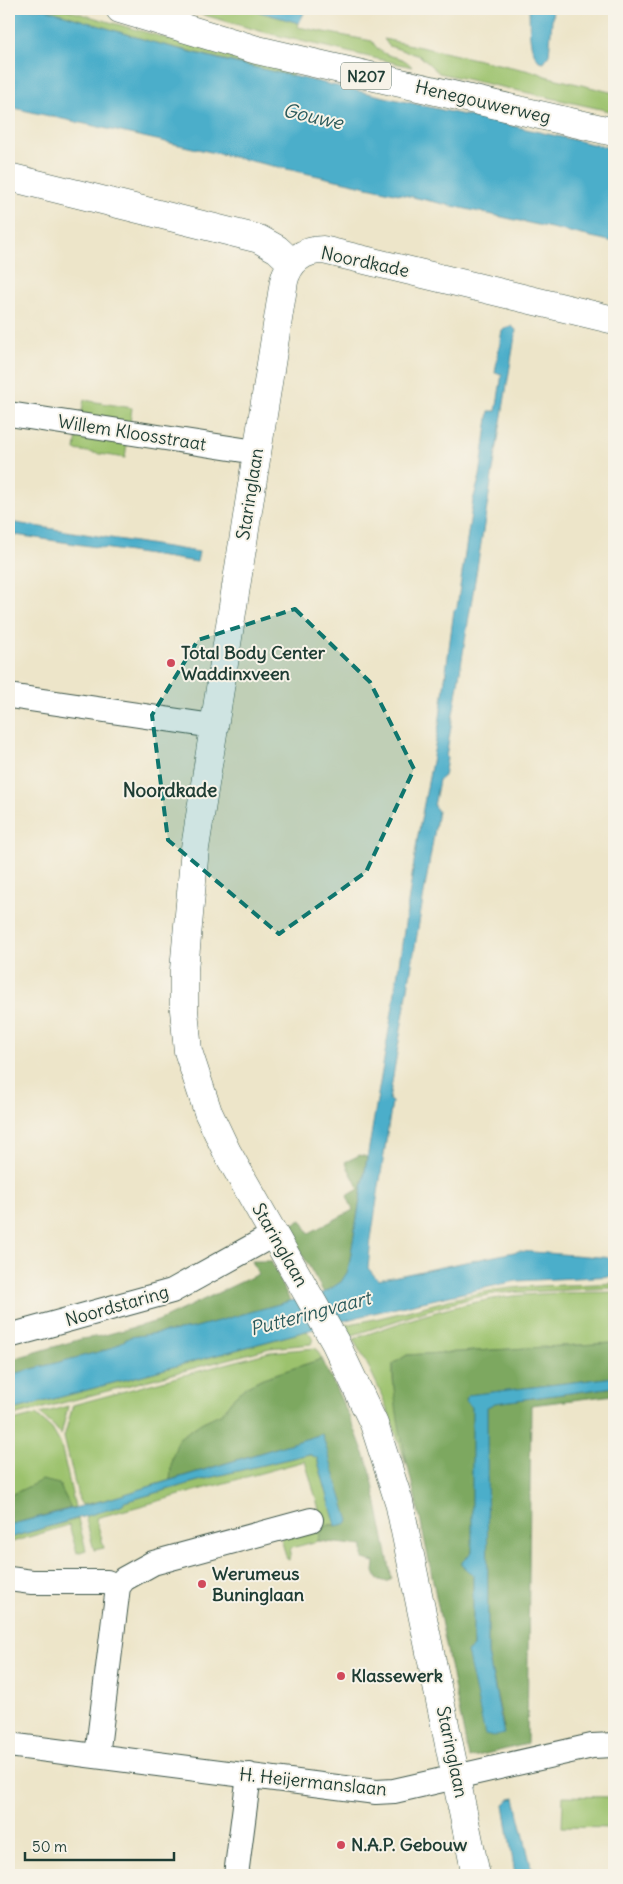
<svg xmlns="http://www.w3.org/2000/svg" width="623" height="1884" font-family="Delius,sans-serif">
  <rect width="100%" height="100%" fill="#f7f3e8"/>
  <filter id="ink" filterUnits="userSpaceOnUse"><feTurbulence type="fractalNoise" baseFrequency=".02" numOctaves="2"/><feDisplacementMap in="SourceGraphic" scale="10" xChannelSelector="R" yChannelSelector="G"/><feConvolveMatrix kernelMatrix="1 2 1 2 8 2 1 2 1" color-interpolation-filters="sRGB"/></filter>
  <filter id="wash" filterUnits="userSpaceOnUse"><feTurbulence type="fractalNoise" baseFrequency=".0096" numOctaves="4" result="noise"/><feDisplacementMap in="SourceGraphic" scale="20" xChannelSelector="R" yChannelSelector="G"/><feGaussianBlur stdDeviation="1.12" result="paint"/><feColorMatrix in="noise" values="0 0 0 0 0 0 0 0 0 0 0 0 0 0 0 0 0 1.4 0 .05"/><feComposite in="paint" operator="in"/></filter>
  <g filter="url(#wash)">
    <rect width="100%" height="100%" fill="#ede5c9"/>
    <!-- green -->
    <path fill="#9cc26d" stroke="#5e8050" d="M45,9H64L226,55L292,72L291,76L152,42Z
      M183,9H249L299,23L298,27L372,41C384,62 401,52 412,67L267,33Z
      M384,39L539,73L545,76L614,93V112L439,73L420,56L389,46Z
      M84,400L132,408L130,423L81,416Z
      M77,435L127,443L125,458L75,450Z
      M614,1283V1288L499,1293L472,1298L429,1310L350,1336L343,1325C391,1318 437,1301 484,1292C527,1284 571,1286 614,1283Z
      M614,1292V1343L407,1355L393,1364V1380L406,1465C393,1422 378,1379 354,1341V1339C398,1323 442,1308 487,1300C528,1292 573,1293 614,1292Z
      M307,1331L313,1339L311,1344L270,1348L9,1417V1411Z
      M316,1348L322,1359L263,1378L247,1386L235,1396L222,1413L201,1423L172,1458L170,1480L109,1499L82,1505L79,1500L64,1437L73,1405L270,1352Z
      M68,1406L61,1435L54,1426L40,1414Z
      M36,1415L52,1429L61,1445L75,1507L71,1508L59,1484L9,1496V1422Z
      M309,1454L317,1458L336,1526L331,1524L320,1533L318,1541L291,1548L289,1560L287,1559L281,1539L312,1511L319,1509L305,1461L96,1518L104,1548L94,1550L85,1516L121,1506L124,1502L213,1477Z
      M78,1519L86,1550L77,1553L69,1525L9,1543V1538Z
      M563,1796L614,1797V1828L562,1827Z"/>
    <!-- forest -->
    <path fill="#7da860" stroke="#4e724a" d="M360,1155L367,1157L348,1271L341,1282L324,1293L287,1227L301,1220L309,1233L353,1210L347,1196L359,1189L345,1162Z
      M252,1261H271L290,1301L193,1328L130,1337L110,1349L9,1375V1360L81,1339L101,1336L158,1321L258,1274Z
      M614,1343V1377L468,1395L466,1400L472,1406V1553L462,1562V1566L473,1573V1647L467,1652L504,1728L488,1654L487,1407L495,1403L614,1387V1395L531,1405L527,1744L469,1758C452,1678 437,1598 420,1518C409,1468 393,1417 393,1364L407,1355Z
      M322,1359L354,1427L370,1469L392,1579L387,1582L377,1579L374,1572L375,1562L363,1559V1546L318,1541C320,1531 325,1522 336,1526L322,1434L170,1480L172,1458L179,1438L201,1423L222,1413L235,1396L247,1386L263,1378Z
      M42,1480L59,1484L71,1508L9,1525V1496Z"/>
    <!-- water -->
    <path fill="#4baeca" stroke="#35767f" d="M9,9H45L152,42L222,60L614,149V242L9,107Z
      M249,9H306L299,23Z
      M529,9H553L549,55L544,62L539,61C527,46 530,27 529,9Z
      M512,326L516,330L446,757L447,758L444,776L439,780L434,806L438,811L389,1100L392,1102L371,1239L368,1268L378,1280L519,1251L614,1258V1276L516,1281L369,1314L9,1411V1375L110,1349L130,1337L193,1328L290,1301L324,1293L341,1282L348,1271L392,1012L418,835L439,725L454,610L457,607L473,500L480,476L489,411H496L502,374L495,373L502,330Z
      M9,522L199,552L197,562L9,534Z
      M614,1377V1387L495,1403L487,1407L488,1654L504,1734L493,1737L485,1735L467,1652L473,1647V1574L462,1566V1562L472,1552V1407L466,1401L468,1395Z
      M322,1434L349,1521L345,1524L336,1526L317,1458L309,1454L212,1477L124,1502L121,1506L9,1538V1525L109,1499Z
      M515,1798L533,1875H515L504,1804L510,1799Z"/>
  </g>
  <g filter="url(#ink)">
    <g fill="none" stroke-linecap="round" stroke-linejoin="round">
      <defs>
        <path id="minor" d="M9,414L256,452
          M9,696L213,726
          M9,1336L172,1291L273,1235
          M9,1579L32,1582H107L118,1587
          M9,1745L376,1792L394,1791L592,1746L614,1745
          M97,1756L118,1587L124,1579L153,1563L311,1520
          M236,1875L249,1775"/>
        <path id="tertiary" d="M9,177L259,239L277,249L292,263
          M476,1875L399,1502L374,1424L335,1342L227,1152L208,1112L188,1051L184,1010V970L195,848L284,281C289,261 303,250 323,250L614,320"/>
        <path id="primary" d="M120,9L257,50L614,132"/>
      </defs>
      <!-- minor casing -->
      <use href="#minor" stroke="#3e564a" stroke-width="26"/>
      <!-- tertiary casing -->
      <use href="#tertiary" stroke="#3e564a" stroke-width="29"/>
      <!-- primary casing -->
      <use href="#primary" stroke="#3e564a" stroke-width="29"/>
      <!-- minor -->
      <use href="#minor" stroke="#fff" stroke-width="24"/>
      <!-- tertiary -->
      <use href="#tertiary" stroke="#fff" stroke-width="28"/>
      <!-- primary -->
      <use href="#primary" stroke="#fff" stroke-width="28"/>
    </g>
  </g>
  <!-- marked area -->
  <path fill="#0f766e" fill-opacity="0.2" stroke="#0f766e" stroke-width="4" stroke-dasharray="10 6" stroke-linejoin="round" d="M295,609L370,682L414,769L366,872L279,934L168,840L152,715L198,640Z"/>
  <!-- markers -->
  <g fill="#d1495b" stroke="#f7f3e8" stroke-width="2">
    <circle cx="171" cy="663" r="5"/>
    <circle cx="202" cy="1584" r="5"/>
    <circle cx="341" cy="1676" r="5"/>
    <circle cx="341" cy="1845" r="5"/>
  </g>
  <g text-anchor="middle" stroke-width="4" stroke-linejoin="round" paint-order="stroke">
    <!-- shield labels -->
    <rect fill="#f7f3e8" stroke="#60746a" stroke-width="1" x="341" y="62.5" width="50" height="27" rx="4"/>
    <g font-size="16" font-weight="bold" fill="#1f3d34">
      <text x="366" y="82">N207</text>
    </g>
    <!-- street labels -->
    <g font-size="18" fill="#1f3d34" stroke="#f7f3e8">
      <text transform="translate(483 102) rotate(13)" y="6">Henegouwerweg</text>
      <text transform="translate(365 262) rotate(12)" y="6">Noordkade</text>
      <text transform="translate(132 433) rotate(9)" y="6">Willem Kloosstraat</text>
      <text transform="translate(250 494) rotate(-81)" y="6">Staringlaan</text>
      <text transform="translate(280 1245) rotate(60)" y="6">Staringlaan</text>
      <text transform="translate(117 1306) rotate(-16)" y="6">Noordstaring</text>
      <text transform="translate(452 1752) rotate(78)" y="6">Staringlaan</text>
      <text transform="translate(313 1782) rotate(6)" y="6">H. Heijermanslaan</text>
    </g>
    <!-- poi labels -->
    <g font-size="18" font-weight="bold" fill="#1f3d34" stroke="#f7f3e8" text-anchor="start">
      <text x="181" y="659">Total Body Center<tspan x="181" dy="21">Waddinxveen</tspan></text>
      <text x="212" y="1580">Werumeus<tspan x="212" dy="21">Buninglaan</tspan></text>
      <text x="351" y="1682">Klassewerk</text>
      <text x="351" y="1851">N.A.P. Gebouw</text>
    </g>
    <!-- water labels -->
    <g font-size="19" font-style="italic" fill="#2a595a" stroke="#f7f3e8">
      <text transform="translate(313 116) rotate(13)" y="7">Gouwe</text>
      <text transform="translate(310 1313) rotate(-15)" y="7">Putteringvaart</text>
    </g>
    <!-- neighbourhood labels -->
    <g font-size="19" font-weight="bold" fill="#1f3d34" stroke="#f7f3e8">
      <text x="170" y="797">Noordkade</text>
    </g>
  </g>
  <!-- margin -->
  <rect width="623" height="1884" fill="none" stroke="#f7f3e8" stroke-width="30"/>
  <!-- scale -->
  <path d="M25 1852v8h149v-8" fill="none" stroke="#1f3d34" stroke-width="2.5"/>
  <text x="32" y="1852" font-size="15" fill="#1f3d34" stroke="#f7f3e8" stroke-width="4" paint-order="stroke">50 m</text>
</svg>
